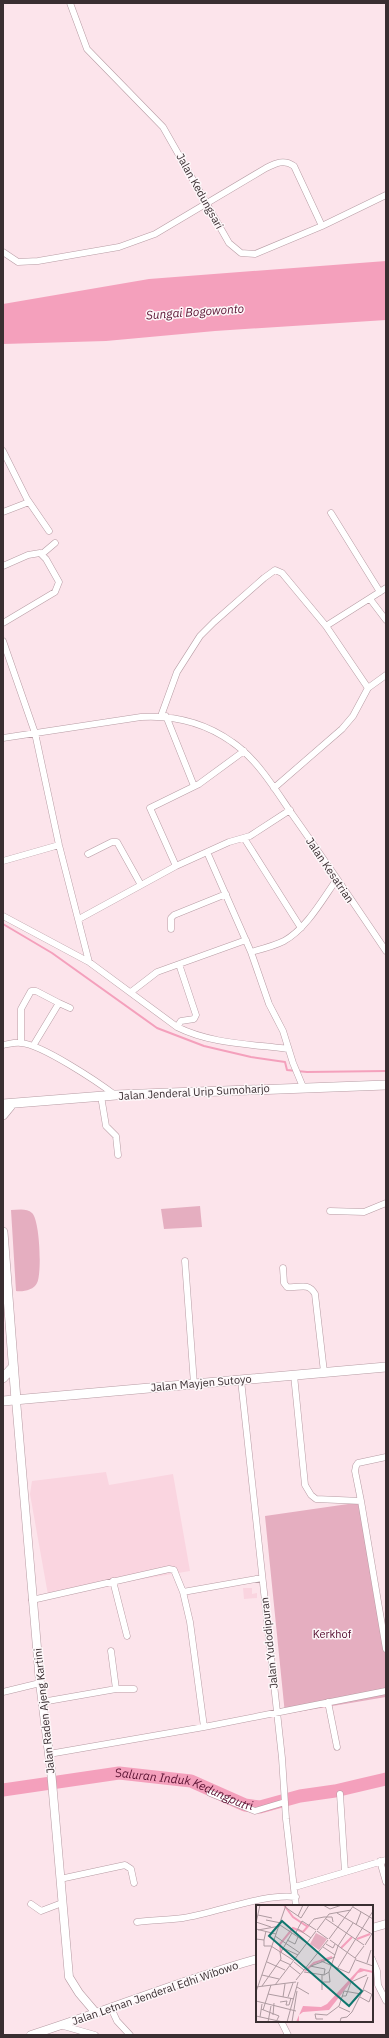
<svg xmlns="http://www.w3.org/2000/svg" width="389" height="2038" font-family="'IBM Plex Sans',sans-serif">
  <rect width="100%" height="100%" fill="#fce4eb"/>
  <!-- built -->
  <path fill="#fad5e0" d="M106,1472L109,1485L173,1474L190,1571L48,1595L30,1494L32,1481Z
    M243,1588H252V1594L257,1593V1598L244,1599Z"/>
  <!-- green -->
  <path fill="#e5aec0" d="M200,1206L202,1227L164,1229L161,1209Z
    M11,1210C18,1210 27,1208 32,1213C40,1220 42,1274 37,1283C34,1290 23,1292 16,1291Z
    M362,1502L386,1629V1697L285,1714L265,1516Z"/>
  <!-- water -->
  <path fill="#f4a0bc" d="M386,261V320L215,331L106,341L3,344V304L149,279Z"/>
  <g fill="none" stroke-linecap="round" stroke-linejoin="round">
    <!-- stream -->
    <path stroke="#f4a0bc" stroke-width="2" d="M3,924L52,953L157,1028L204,1046L251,1057L285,1062L287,1070L307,1072L386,1071"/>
    <!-- river -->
    <path stroke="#f4a0bc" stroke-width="13" id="s1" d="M3,1790L119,1773L191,1781L245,1805L260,1807L300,1796L335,1791L386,1779"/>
    <defs>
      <path id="minor" d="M70,3L87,49L163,127L229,243L241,253L255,254L322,226L386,195
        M3,252L18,262L38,261L119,247L155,234L266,168C276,163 284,159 294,166L322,226
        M3,451L27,499L49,531
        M3,512L29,502
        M331,513L380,592
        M42,554L55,543
        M3,566L28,555L40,553L46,559L59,582L55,592L3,623
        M370,599L386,620
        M326,626L386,588
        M3,641L35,733L59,845L89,962
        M161,716L177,672L200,636L214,622L264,578L275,570L282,573L326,626L368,688
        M166,716L194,786
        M3,738L141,717C175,715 204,722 232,742C257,759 275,789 292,814C324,859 355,905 386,951
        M244,751L199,784L150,808L176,866L229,842L250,836L290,810
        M274,788L342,729L353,716L368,688L386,675
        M244,838L301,928
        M207,852L251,952L269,1004L283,1031L293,1063L303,1087
        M88,854L112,842H117L141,885
        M3,861L59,845
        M3,916L89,962L177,1027C211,1044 251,1044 288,1049
        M79,919L176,866
        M171,929V918L174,915L226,894
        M251,952C262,949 274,946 284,941C307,928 322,900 337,879
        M131,992L157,972L246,940
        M177,1027L181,1021L194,1019L196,1015L179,964
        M21,1043V1009L31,991H36L59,1003
        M3,1045C9,1044 16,1042 21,1043C41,1044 98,1082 115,1095
        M33,1046L59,1003L70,1008
        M101,1096L106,1126L116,1136L118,1155
        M330,1211L364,1212L386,1203
        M185,1261L194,1384
        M283,1268L284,1283L287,1287C298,1289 308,1281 315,1294L324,1372
        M294,1375L305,1485L311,1495L316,1499L361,1501L386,1649
        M241,1380L282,1758L286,1819L296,1906
        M361,1501L355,1471L356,1466L358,1463L386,1457
        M113,1581L127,1636
        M183,1592L262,1578
        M32,1600L169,1569L174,1570L183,1592L190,1622L204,1727
        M116,1689H134
        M3,1692L40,1683
        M42,1702L116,1689L111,1651
        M328,1702L337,1747
        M49,1754L204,1727L386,1691
        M210,1793L255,1811L285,1802
        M340,1794L345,1872
        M380,1861L386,1882
        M60,1879L125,1865L131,1869L134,1883
        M295,1887L386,1860
        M31,1904L41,1911L62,1903
        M137,1922C152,1920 168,1920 183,1918C217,1913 263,1893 296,1897
        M372,1959L377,1971L378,1985L386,2001
        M111,2008L117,2021L130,2035
        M281,2021L288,2035
        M60,2025L95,2035"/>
      <path id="tertiary" d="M16,1400L40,1683L51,1770L69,1977L79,1993L96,2013
        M372,1928L386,1924
        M31,2035C107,2011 180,1980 257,1959"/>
      <path id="secondary" d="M3,1104L116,1095L386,1085
        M3,1115L12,1104
        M3,1232L16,1400
        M3,1378L13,1367
        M3,1401L386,1367"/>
    </defs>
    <!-- minor casing -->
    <use href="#minor" stroke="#b79ca4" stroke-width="7"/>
    <!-- tertiary casing -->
    <use href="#tertiary" stroke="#b79ca4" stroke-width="9"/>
    <!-- secondary casing -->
    <use href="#secondary" stroke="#b79ca4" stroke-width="10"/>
    <!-- minor -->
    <use href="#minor" stroke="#fff" stroke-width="6"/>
    <!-- tertiary -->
    <use href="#tertiary" stroke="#fff" stroke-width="8"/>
    <!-- secondary -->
    <use href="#secondary" stroke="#fff" stroke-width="9"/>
  </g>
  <g text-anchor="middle" stroke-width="3" stroke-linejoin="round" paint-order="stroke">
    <!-- street labels -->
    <g font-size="11" fill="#392e31" stroke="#fdf7f9">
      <text transform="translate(200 191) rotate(61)" y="4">Jalan Kedungsari</text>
      <text transform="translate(330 870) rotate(56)" y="4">Jalan Kesatrian</text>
      <text transform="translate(194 1092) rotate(-3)" y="4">Jalan Jenderal Urip Sumoharjo</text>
      <text transform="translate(201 1383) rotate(-5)" y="4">Jalan Mayjen Sutoyo</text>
      <text transform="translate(269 1643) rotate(-96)" y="4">Jalan Yudodipuran</text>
      <text transform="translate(44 1711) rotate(-96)" y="4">Jalan Raden Ajeng Kartini</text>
      <text transform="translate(155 1993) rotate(-19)" y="4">Jalan Letnan Jenderal Edhi Wibowo</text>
    </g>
    <!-- park labels -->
    <g font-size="11" fill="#540a2d" stroke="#fdf7f9">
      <text x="332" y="1638">Kerkhof</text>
    </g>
    <!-- water labels -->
    <g font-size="12" font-style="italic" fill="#591131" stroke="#fdf7f9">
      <text transform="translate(195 312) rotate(-4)" y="4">Sungai Bogowonto</text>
      <text dy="4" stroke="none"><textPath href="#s1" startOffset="185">Saluran Induk Kedungputri</textPath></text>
    </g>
  </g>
  <!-- overview -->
  <g transform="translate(256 1905)">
    <rect width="117" height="117" fill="#fce4eb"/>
    <path d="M60,28L71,34L63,45L54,39Z" fill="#e5aec0"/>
    <path d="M104,63L117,66V68L108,66L102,68L73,105L47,107L43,110V117H40L47,101L65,102L71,99Z" fill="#f4a0bc"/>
    <path fill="none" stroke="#f4a0bc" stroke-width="2" d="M28,0L37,12L52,22M101,34L114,29M85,43L96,32M25,48L24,39L37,23L47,27L53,20M49,66L58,58L76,52"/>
    <path fill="none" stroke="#ae9ba1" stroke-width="1" d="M67,0L74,4L86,0M29,2L45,13M97,2L117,14M81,8L116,29M2,10L16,13M42,11L47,0M45,13L53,0M70,14L108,40M10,15L25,18M46,16L60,25M0,17L15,22M0,18L4,0M24,20L51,38M53,20L58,14L68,12H76L77,17M100,20L105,7M0,24L20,29M42,24L55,33M2,25L24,21M61,25L73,9L95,5M61,26L72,34M39,29L46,16M19,31L44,48M0,34L8,35L10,26M73,34L98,0M8,35V41H15M31,35L39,39L42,32M74,35L99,53L108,41M51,38L63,48M70,39L77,43L79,39M109,40L117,27M15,41L37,55M67,42L79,50M27,43L42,50M25,47L36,28M24,55L35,60M100,55L117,61M65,56L93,68L100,53M11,57L29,65M38,57L48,65M111,58L115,45M34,61L44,69M54,61L69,64L68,70M55,61L79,52M81,64L117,6M48,67L68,70L73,67L82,41L97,18M6,70L23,74M40,75L72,35M67,77H74L73,67M19,80L60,26M6,81L25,54L24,47M0,82L40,77M41,82L53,89M66,85V69M107,85L112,72M0,87L30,0M12,89L38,94M86,91H90L95,77L111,70M27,92L29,79M32,92L37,78M104,92L113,97L116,89M0,96L40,106M24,97L31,96L30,100H33L35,93M83,102L94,107M5,104L23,111L21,115M7,105L15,80M17,110L18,98M0,111L27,117M4,112L6,99M67,114H60L59,109L71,110L83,101L88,86L105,89L108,85L117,90M12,117L15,101M31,117L42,77M36,117L41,86M84,117L85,113L91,112L96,107L105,89"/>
    <path fill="#0f766e" fill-opacity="0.15" stroke="#0f766e" stroke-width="2" d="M26,16L106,86L93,101L13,31Z"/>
    <rect width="117" height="117" fill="none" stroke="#392e31" stroke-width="2"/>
  </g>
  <!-- border -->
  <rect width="389" height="2038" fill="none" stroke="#392e31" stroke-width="8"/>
</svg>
